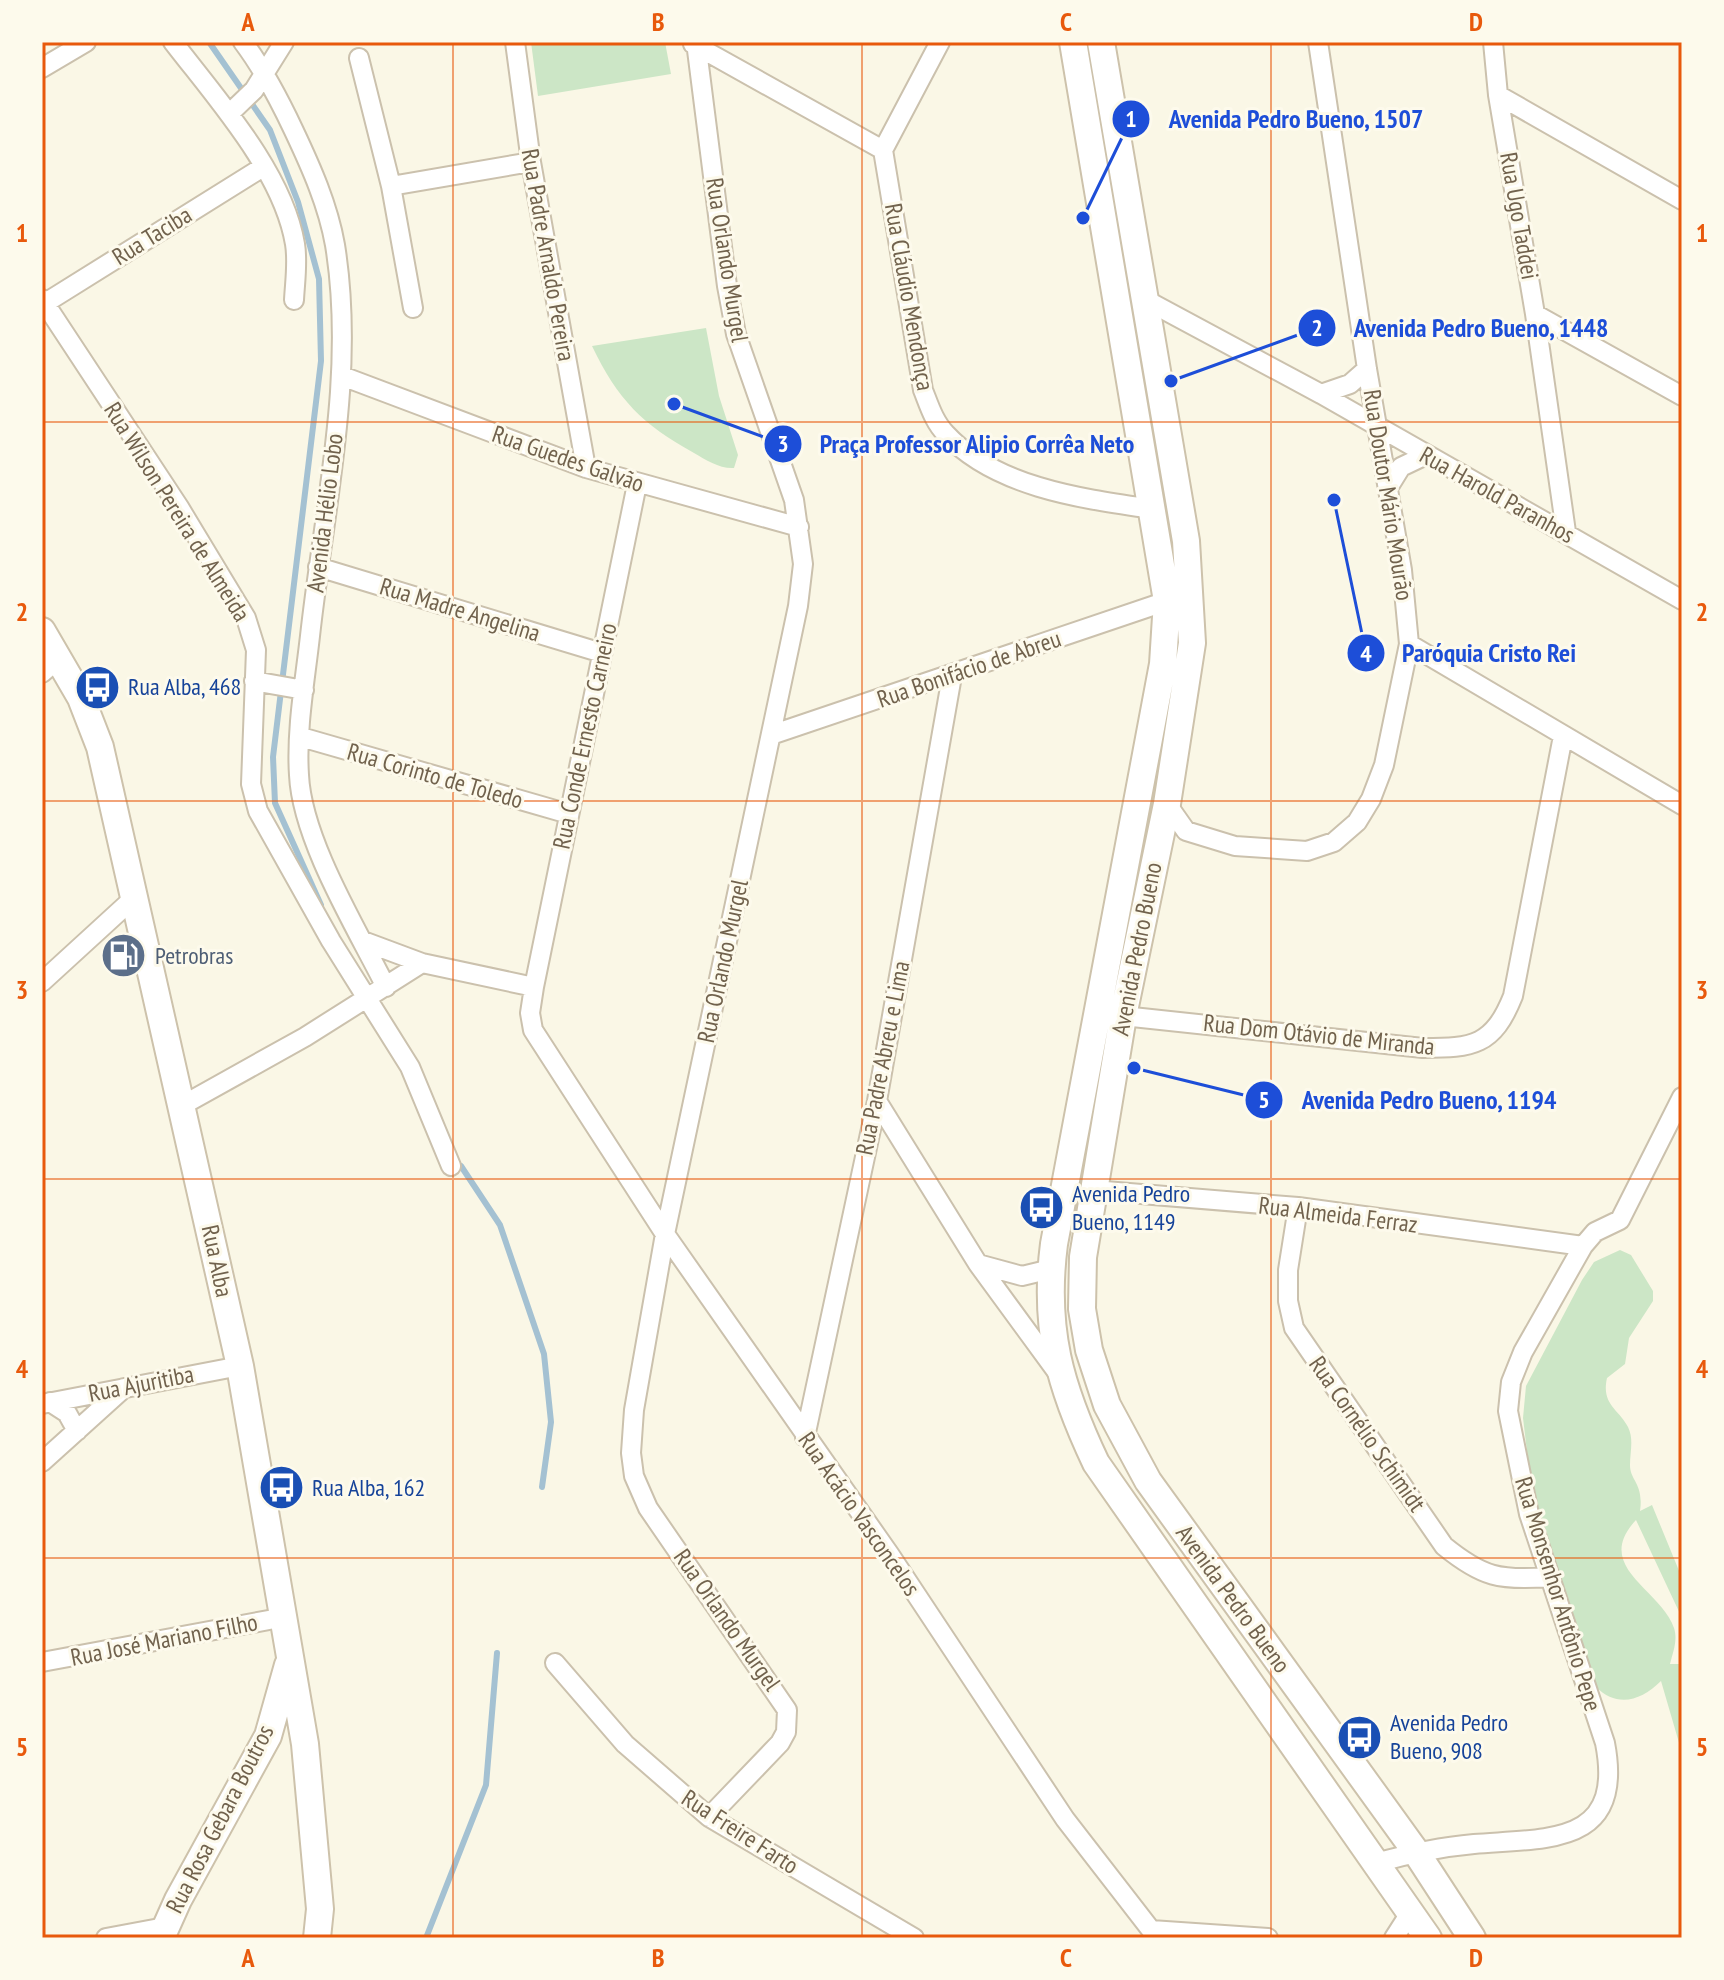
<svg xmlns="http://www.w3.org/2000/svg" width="1724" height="1980" font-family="'PT Sans Narrow',sans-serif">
  <rect width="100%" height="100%" fill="#faf7e6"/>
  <!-- green -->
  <path fill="#cce6c6" d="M531,42H665L671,74L538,96Z
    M706,328L719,396L738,455L734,468C720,469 706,460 694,453C642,424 618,400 592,346Z
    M1620,1250L1631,1255L1653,1291V1301L1629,1338L1625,1364L1607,1378C1601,1405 1619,1409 1628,1427C1634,1439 1630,1452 1630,1465C1630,1481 1644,1483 1640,1511L1652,1505L1682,1578V1618L1636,1520C1592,1567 1661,1589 1674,1628C1678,1640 1673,1652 1670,1664H1682V1753L1661,1681C1641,1701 1617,1708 1596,1687L1534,1510L1523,1418L1526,1386L1582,1280L1594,1262Z"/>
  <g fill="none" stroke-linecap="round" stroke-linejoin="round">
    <!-- stream -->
    <path stroke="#a4c1d2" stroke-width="6" d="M209,42L270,130L298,202L319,279L321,361L273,757L275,803L321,905
      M461,1166L500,1225L544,1354L551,1422L542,1487
      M426,1938L486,1785L497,1653"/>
    <defs>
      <path id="street" d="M173,42C216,98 283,172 295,244C298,262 295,281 294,300
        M243,42C264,70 279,99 294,131C311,167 328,205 335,245C356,374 324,508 310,636C305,681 296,730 299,775C302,840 357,929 386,987
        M515,42L531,162L586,468
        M700,42L697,50L727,286L736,334L794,500L803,564L798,606L665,1234L634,1410L631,1453L634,1476L648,1508L787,1710L786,1732L780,1743L709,1817
        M940,42L883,150L923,390C929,405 934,422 946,434C996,488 1084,499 1153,509
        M1493,42L1498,95L1535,314L1566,532
        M693,44L883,150
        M359,58L391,186L413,308
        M42,68L86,42
        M1498,95L1682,200
        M229,114L254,90L284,42
        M391,186L531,162
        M42,299L179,507L246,618L256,650L251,784L258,811L331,941L410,1067L451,1166
        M1144,299L1321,394L1682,600
        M42,305L263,167
        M1535,314L1682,396
        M342,376L586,468L799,527
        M1321,394L1350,384L1367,369
        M637,484L534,987L530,1013L533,1030L665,1234L890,1555L1065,1819L1151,1930L1268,1938
        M1388,488L1401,467L1424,456
        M318,567L602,653
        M1409,644L1682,805
        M42,673L59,658
        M254,681L304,690
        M771,735L1167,601
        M301,737L569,814
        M1167,804L1186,831L1235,846L1307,851L1334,842L1357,822L1371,799L1384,765L1409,644L1402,570L1367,369L1318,42
        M363,941L422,963
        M42,982L136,896
        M1123,1016L1423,1048C1473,1048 1493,1046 1513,996L1563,736
        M877,1101L978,1264L1057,1372
        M183,1105L305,1037L422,963L534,987
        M1093,1190L1298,1207L1583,1246
        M1298,1207L1288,1270V1301L1294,1328L1444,1546C1482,1577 1500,1581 1549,1577
        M978,1264L1022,1276L1051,1269
        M50,1402L67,1413L77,1431
        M42,1404L240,1366
        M805,1437L877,1101L952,676
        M42,1462L124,1388
        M42,1662L285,1617
        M555,1663L625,1744L709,1817L914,1938
        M1376,1863C1408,1854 1440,1847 1474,1844C1548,1838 1625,1846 1605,1743L1529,1514L1508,1411L1511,1382L1523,1352L1583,1246L1595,1232L1620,1220L1682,1097
        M106,1938L165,1927
        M1394,1938L1410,1913"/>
      <path id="secondary" d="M1073,42L1167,601L1163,664L1054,1244C1043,1329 1060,1387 1096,1463L1428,1938
        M1101,42L1186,541L1192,643L1167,804L1123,1016L1083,1257L1082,1309L1089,1350L1107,1405L1148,1481L1416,1852L1472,1938
        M42,631L81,698L100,747L240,1366L305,1744L320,1909L317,1938
        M161,1938L178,1900L268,1736L288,1665"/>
    </defs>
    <!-- street casing -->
    <use href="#street" stroke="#cbc1ad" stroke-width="22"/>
    <!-- secondary casing -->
    <use href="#secondary" stroke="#cdc2ab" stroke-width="30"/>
    <!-- street -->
    <use href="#street" stroke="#fff" stroke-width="18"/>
    <!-- secondary -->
    <use href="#secondary" stroke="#fff" stroke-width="26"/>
  </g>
  <!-- grid -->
  <path fill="none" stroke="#e8590c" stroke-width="2" stroke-opacity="0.55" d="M453,42V1938M862,42V1938M1271,42V1938M42,422H1682M42,801H1682M42,1179H1682M42,1558H1682"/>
  <!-- icons -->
  <defs>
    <symbol id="bus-disc" viewBox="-11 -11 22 22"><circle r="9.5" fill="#1a4fb4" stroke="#fdfaec"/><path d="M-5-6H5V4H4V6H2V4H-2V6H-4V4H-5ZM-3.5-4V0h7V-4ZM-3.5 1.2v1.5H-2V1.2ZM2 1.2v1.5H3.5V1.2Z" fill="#fff"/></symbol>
    <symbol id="fuel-disc" viewBox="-11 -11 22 22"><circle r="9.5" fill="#5c6f8a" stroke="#fdfaec"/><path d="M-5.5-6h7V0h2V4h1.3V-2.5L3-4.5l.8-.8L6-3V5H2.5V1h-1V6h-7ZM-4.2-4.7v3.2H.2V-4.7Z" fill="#fff"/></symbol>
  </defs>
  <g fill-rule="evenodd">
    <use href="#bus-disc" x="72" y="662" width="51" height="51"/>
    <use href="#fuel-disc" x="98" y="930" width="51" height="51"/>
    <use href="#bus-disc" x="1016" y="1182" width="51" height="51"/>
    <use href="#bus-disc" x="256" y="1462" width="51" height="51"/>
    <use href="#bus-disc" x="1334" y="1712" width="51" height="51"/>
  </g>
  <g text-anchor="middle" stroke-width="6" stroke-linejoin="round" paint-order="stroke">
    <!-- street labels -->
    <g font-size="24" fill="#71624d" stroke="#fdfaec">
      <text transform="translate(1519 216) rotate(80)" y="8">Rua Ugo Taddei</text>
      <text transform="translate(152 236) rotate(-32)" y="8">Rua Taciba</text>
      <text transform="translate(548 255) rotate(80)" y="8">Rua Padre Arnaldo Pereira</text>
      <text transform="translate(727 260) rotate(81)" y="8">Rua Orlando Murgel</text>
      <text transform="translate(909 297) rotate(80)" y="8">Rua Cláudio Mendonça</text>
      <text transform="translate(568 459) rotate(19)" y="8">Rua Guedes Galvão</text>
      <text transform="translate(1388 495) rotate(81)" y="8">Rua Doutor Mário Mourão</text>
      <text transform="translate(1497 495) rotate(29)" y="8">Rua Harold Paranhos</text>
      <text transform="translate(177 512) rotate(58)" y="8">Rua Wilson Pereira de Almeida</text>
      <text transform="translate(325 513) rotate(-83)" y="8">Avenida Hélio Lobo</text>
      <text transform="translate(460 610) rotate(17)" y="8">Rua Madre Angelina</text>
      <text transform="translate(969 669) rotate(-19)" y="8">Rua Bonifácio de Abreu</text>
      <text transform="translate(585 736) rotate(-78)" y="8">Rua Conde Ernesto Carneiro</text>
      <text transform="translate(435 776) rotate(16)" y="8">Rua Corinto de Toledo</text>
      <text transform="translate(1137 949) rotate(-79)" y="8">Avenida Pedro Bueno</text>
      <text transform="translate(723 961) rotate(-78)" y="8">Rua Orlando Murgel</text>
      <text transform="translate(1319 1035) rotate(6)" y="8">Rua Dom Otávio de Miranda</text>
      <text transform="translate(883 1058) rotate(-79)" y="8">Rua Padre Abreu e Lima</text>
      <text transform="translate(1338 1215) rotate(7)" y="8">Rua Almeida Ferraz</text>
      <text transform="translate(217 1261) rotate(78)" y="8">Rua Alba</text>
      <text transform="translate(141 1384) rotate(-11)" y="8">Rua Ajuritiba</text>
      <text transform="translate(1367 1434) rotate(55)" y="8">Rua Cornélio Schimidt</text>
      <text transform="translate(859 1514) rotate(55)" y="8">Rua Acácio Vasconcelos</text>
      <text transform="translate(1558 1594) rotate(73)" y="8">Rua Monsenhor Antônio Pepe</text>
      <text transform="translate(1233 1599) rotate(54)" y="8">Avenida Pedro Bueno</text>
      <text transform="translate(727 1620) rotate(55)" y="8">Rua Orlando Murgel</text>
      <text transform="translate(164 1640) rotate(-11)" y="8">Rua José Mariano Filho</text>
      <text transform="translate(220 1819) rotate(-63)" y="8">Rua Rosa Gebara Boutros</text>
      <text transform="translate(740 1832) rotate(33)" y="8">Rua Freire Farto</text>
    </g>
    <!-- transit labels -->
    <g font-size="24" fill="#164399" stroke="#fdfaec" text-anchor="start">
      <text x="128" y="695">Rua Alba, 468</text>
      <text x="1072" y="1202">Avenida Pedro<tspan x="1072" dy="28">Bueno, 1149</tspan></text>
      <text x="312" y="1496">Rua Alba, 162</text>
      <text x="1390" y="1731">Avenida Pedro<tspan x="1390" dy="28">Bueno, 908</tspan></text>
    </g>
    <!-- service labels -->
    <g font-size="24" fill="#4e5e75" stroke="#fdfaec" text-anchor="start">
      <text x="155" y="964">Petrobras</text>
    </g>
  </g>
  <!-- callouts -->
  <path fill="none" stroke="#1d4ed8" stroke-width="3" d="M1083 218L1131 119M1171 381L1317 328M674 404L783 444M1334 500L1366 653M1134 1068L1264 1100"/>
  <g fill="#1d4ed8" stroke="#fdfaec" stroke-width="3">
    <circle cx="1083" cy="218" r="8"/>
    <circle cx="1171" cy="381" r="8"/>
    <circle cx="674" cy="404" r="8"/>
    <circle cx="1334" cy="500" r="8"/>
    <circle cx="1134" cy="1068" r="8"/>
    <circle cx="1131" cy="119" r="20"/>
    <circle cx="1317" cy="328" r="20"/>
    <circle cx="783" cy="444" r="20"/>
    <circle cx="1366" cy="653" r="20"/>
    <circle cx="1264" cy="1100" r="20"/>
  </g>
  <g font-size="24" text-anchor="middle" font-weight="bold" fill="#fff">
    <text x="1131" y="127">1</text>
    <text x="1317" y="336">2</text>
    <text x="783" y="452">3</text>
    <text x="1366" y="662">4</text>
    <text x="1264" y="1108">5</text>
  </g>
  <g font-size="26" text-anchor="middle" font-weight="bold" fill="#1d4ed8" stroke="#fdfaec" stroke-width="6" stroke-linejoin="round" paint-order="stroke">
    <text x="1296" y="128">Avenida Pedro Bueno, 1507</text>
    <text x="1481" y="337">Avenida Pedro Bueno, 1448</text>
    <text x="977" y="453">Praça Professor Alipio Corrêa Neto</text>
    <text x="1489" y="662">Paróquia Cristo Rei</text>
    <text x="1429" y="1109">Avenida Pedro Bueno, 1194</text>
  </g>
  <!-- border -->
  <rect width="1724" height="1980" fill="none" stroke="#fdfaec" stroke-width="88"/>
  <rect x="44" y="44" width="1636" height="1892" fill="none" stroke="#e8590c" stroke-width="3"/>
  <g font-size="26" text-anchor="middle" font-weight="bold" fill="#e8590c">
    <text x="248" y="31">A</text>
    <text x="658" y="31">B</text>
    <text x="1066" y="31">C</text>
    <text x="1476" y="31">D</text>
    <text x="22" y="242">1</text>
    <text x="1702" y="242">1</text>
    <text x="22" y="621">2</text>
    <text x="1702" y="621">2</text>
    <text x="22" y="999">3</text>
    <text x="1702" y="999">3</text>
    <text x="22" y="1378">4</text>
    <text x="1702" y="1378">4</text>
    <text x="22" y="1756">5</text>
    <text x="1702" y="1756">5</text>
    <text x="248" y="1967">A</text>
    <text x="658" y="1967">B</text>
    <text x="1066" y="1967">C</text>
    <text x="1476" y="1967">D</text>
  </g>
</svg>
